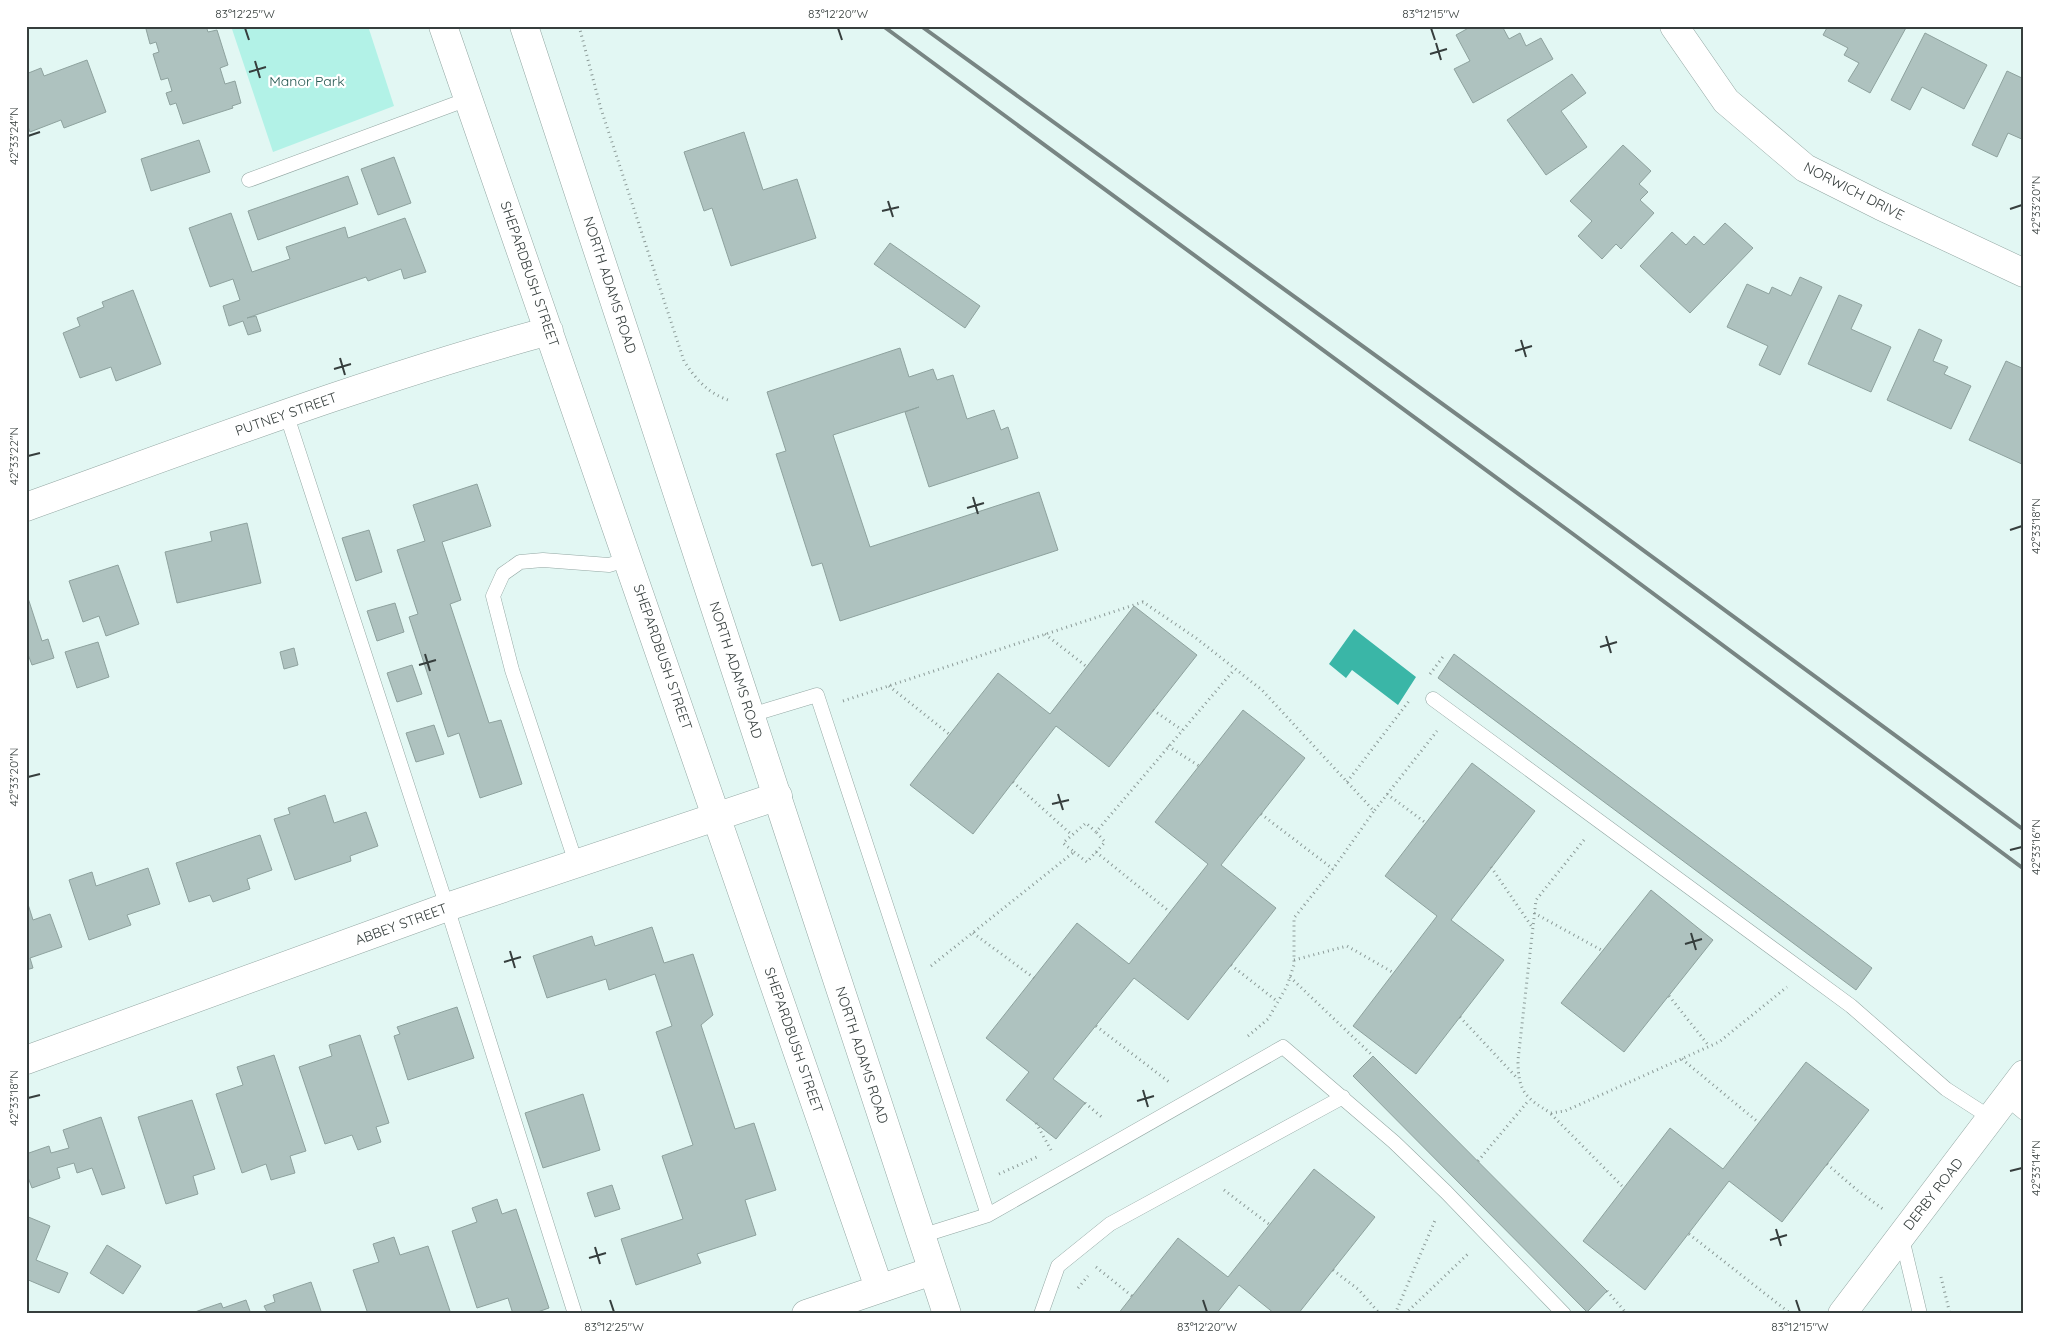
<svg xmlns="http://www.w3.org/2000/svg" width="2050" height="1340" font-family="Quicksand,sans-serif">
  <rect width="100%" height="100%" fill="#e2f7f3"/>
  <!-- green -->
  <path fill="#b2f2e7" d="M231,26H368L394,106L273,152Z"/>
  <!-- water -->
  <path fill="#3ab6a7" d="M1354,629L1416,677L1398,705L1352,670L1346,678L1329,664Z"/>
  <!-- building -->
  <path fill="#aec2bf" stroke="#8ea29e" d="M151,26H206L208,32L217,30L228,65L220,68L225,84L235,81L241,103L232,106L233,108L183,124L176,103L170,105L166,93L172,91L168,78L161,80L153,54L159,52L156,42L150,44L146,29Z
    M1472,26H1502L1509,39L1520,33L1526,46L1541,38L1553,59L1473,103L1454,69L1470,61L1456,35Z
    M1828,26H1907L1870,93L1848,81L1859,63L1844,55L1848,48L1823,35Z
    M1925,33L1987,65L1964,109L1922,87L1910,110L1891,100Z
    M87,60L106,112L64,128L61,120L30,132L26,121V74L41,68L44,76Z
    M2007,71L2024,79V140L2008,133L1997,157L1972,145Z
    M1572,74L1586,93L1561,111L1587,147L1546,175L1507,120Z
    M744,132L763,190L797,179L816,238L731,266L712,208L704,211L684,152Z
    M199,140L210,172L151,191L141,159Z
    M1623,145L1651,171L1639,184L1648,192L1640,200L1654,213L1621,249L1616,244L1602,259L1578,236L1592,221L1570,201Z
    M394,157L411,203L378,215L361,169Z
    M348,176L358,204L258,240L248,211Z
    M231,213L252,272L290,259L286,247L345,227L348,238L405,218L426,272L404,279L401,269L368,281L366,277L247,318L256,316L261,331L248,335L243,321L229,326L223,306L240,300L233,279L210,287L189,228Z
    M1725,223L1753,248L1690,313L1640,266L1672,232L1686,245L1694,236L1704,245Z
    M890,243L980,306L965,328L874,264Z
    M1800,277L1822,287L1780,375L1759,365L1768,346L1727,327L1747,284L1769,294L1772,287L1791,296Z
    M133,290L161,364L116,381L111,367L80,378L63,333L80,326L77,318L104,307L102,302Z
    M1839,295L1862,305L1851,329L1891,347L1871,392L1808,364Z
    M1919,329L1942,340L1933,361L1948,367L1944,374L1971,386L1951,429L1887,400Z
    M900,348L909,377L933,369L937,380L953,375L967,419L994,410L1001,430L1008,427L1018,458L929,487L905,412L919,407L833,435L870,547L1039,492L1058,550L840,621L822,563L812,566L776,454L786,451L767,392Z
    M2006,361L2024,369V465L1969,440Z
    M477,484L491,526L442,542L461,600L450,604L489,723L501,720L522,784L480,798L459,733L448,737L409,617L418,614L397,550L425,541L413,505Z
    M247,523L261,583L177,603L165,552L212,541L210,532Z
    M369,530L382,572L356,581L342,538Z
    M118,565L139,624L106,636L99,616L83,622L69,581Z
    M26,598H28L42,641L48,639L54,658L32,665L26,649Z
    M395,603L404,632L377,641L367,611Z
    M1134,606L1197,655L1109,767L1056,726L973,834L910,785L998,673L1050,714Z
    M98,642L109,677L77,688L65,652Z
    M294,648L298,665L284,669L280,652Z
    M1454,654L1872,968L1856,990L1438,678Z
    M412,665L422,694L397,702L387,673Z
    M1243,710L1305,758L1221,865L1276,908L1188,1020L1134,978L1053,1079L1085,1103L1056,1139L1006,1100L1029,1072L986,1038L1077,923L1129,964L1208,864L1155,822Z
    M434,725L444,754L416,762L406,733Z
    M1472,763L1535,811L1451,920L1504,960L1416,1074L1353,1026L1437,916L1385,876Z
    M325,795L334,823L366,812L378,846L350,856L351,861L295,880L274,819L290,814L288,808Z
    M260,835L272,870L247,879L250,889L213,902L210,895L189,902L176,863Z
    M148,868L160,904L127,915L131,925L89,940L69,880L92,872L96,886Z
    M1651,890L1713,940L1624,1052L1561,1003Z
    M27,901L33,920L50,914L62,947L30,958L33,968L26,970Z
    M652,927L664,963L693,954L713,1015L701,1025L735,1129L754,1123L776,1190L745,1200L756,1235L697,1254L701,1263L636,1285L621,1239L683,1219L662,1156L693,1145L656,1032L672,1026L655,974L609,990L606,979L547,998L533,956L592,936L595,946Z
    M457,1007L474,1058L408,1080L394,1036L400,1034L397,1027Z
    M360,1035L389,1123L376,1127L381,1142L358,1150L352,1135L325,1144L299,1067L332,1056L329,1045Z
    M274,1055L306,1151L290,1156L295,1173L271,1180L266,1164L242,1173L216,1094L243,1085L237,1067Z
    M1373,1056L1607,1291L1587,1312L1353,1076Z
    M1806,1062L1869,1110L1782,1222L1729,1181L1645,1290L1583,1241L1670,1128L1723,1169Z
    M583,1094L600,1150L543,1168L525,1113Z
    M192,1100L215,1169L193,1176L198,1194L166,1204L138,1117Z
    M101,1117L125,1188L102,1195L92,1168L77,1173L74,1163L57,1168L60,1178L32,1188L26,1172V1154L49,1146L51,1153L69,1148L63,1130Z
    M1314,1169L1375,1217L1298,1314H1275L1239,1285L1216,1314H1118L1178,1238L1228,1277Z
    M612,1185L620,1209L595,1217L587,1193Z
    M497,1199L502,1214L516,1209L549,1308L532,1314H513L508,1298L477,1308L452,1231L477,1222L472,1208Z
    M26,1216L50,1226L36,1260L68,1273L59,1293L26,1279Z
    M394,1237L400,1255L428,1246L451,1314H368L353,1270L379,1262L373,1244Z
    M107,1245L141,1266L123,1294L90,1273Z
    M311,1282L322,1314H262L267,1312L264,1306L275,1302L273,1295Z
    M246,1300L251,1314H189L221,1303L223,1308Z"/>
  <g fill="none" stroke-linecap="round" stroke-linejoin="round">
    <defs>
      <path id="service" d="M249,180L468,99
        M286,413L447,907L575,1314
        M1433,699L1851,1006L1946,1089L1991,1118
        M751,715L817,695L988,1215
        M576,863L512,670L493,596L503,574L520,562L543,560L609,565L629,559
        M2006,1098L2024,1113
        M1901,1234L1920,1314
        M921,1236L988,1215L1283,1047L1394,1142L1446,1192L1564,1314
        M1041,1314L1058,1266L1110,1224L1343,1097"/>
      <path id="minor" d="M443,26L879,1288
        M1674,26L1726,101L1805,168L1881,206L2024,273
        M26,507C199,445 371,379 549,331
        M26,1060L447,907L778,796
        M806,1314L932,1271"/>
      <path id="tertiary" d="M1842,1314L2024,1074"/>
      <path id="secondary" d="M524,26L947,1314"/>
    </defs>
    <!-- service casing -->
    <use href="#service" stroke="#93a7a3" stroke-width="15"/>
    <!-- minor casing -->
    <use href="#minor" stroke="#93a7a3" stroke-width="29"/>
    <!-- tertiary casing -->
    <use href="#tertiary" stroke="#93a7a3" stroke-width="29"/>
    <!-- secondary casing -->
    <use href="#secondary" stroke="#93a7a3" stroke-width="29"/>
    <!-- path -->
    <path stroke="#8b9a97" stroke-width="3" stroke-dasharray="1 4" stroke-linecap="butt" d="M579,26L601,109L684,361C697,381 709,394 731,401
      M1045,634L1087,667
      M1430,674L1445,654
      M889,686L949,734
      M843,701L1143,602L1196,638L1262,690L1374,811L1437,731
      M1153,710L1182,730
      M1168,746L1199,766
      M1013,782L1072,835
      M1347,782L1409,701
      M1387,794L1426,823
      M1261,814L1333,869
      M1584,840L1536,900L1518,1060C1518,1091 1525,1098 1551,1113L1565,1111L1719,1042L1787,987
      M1074,852L1087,862L1105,842L1096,832
      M1096,852L1170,912
      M1491,867L1532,927
      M1534,913L1603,951
      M973,933L1034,978
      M1294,960L1347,946L1394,973
      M1231,965L1278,1002
      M931,966L1074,852L1063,843L1086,823L1096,832L1234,670
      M1290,977L1373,1056
      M1669,996L1709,1046
      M1460,1017L1518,1079
      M1096,1026L1169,1082
      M1248,1036L1268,1019L1287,986L1294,965V918L1333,869L1374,811
      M1682,1059L1759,1123
      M1085,1103L1104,1119
      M1551,1114L1624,1188
      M1036,1123L1051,1150
      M1478,1161L1529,1100
      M1827,1164L1858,1191L1883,1209
      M999,1174L1039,1156
      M1224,1190L1270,1225
      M1689,1234L1791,1314
      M1096,1267L1132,1296
      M1333,1270L1359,1290L1380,1314
      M1941,1277L1950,1314
      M1078,1288L1088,1276
      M1607,1291L1627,1314
      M1395,1314L1436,1218
      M1405,1314L1470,1252"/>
    <!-- service -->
    <use href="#service" stroke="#fff" stroke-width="14"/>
    <!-- minor -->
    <use href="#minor" stroke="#fff" stroke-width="28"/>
    <!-- tertiary -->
    <use href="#tertiary" stroke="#fff" stroke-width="28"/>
    <!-- secondary -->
    <use href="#secondary" stroke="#fff" stroke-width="28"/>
    <!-- rail -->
    <path stroke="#788583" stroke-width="4" d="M883,26L1573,534L2024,869
      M921,26L1579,503L2024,830"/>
  </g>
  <!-- ticks -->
  <path fill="none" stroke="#363e3d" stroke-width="2" d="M245,28L249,40M838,28L842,40M1431,28L1435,40M1436,43L1441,60M1430,54L1447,49M255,61L260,78M249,72L266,67M28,136L40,132M888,201L893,217M2010,209L2022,205M882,211L899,207M1521,340L1526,357M1515,351L1532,346M340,358L345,375M334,369L351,364M28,456L40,453M973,497L978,514M967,508L984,503M2010,530L2022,526M1606,636L1611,653M1600,647L1617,642M425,654L430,671M419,665L436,660M28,777L40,774M1058,794L1063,810M1052,804L1069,800M2010,850L2022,847M1691,933L1696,950M1685,944L1702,939M510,951L515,968M504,962L521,957M1143,1090L1148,1107M28,1098L40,1095M1137,1101L1154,1096M2010,1171L2022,1168M1776,1229L1781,1246M1770,1240L1787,1235M595,1247L600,1264M589,1258L606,1253M610,1300L614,1312M1203,1300L1207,1312M1796,1300L1800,1312"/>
  <g text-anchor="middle" stroke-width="4.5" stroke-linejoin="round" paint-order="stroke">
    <!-- park labels -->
    <g font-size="14" fill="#265851" stroke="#fff">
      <text x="307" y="86">Manor Park</text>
    </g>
    <!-- street labels -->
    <g font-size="14" fill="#363e3d" stroke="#fff">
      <text transform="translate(1854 191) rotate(27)" y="5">NORWICH DRIVE</text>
      <text transform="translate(530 274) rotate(71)" y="5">SHEPARDBUSH STREET</text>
      <text transform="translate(610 285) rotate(72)" y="5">NORTH ADAMS ROAD</text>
      <text transform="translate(286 414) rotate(-19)" y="5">PUTNEY STREET</text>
      <text transform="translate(663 657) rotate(71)" y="5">SHEPARDBUSH STREET</text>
      <text transform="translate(736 670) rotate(72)" y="5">NORTH ADAMS ROAD</text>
      <text transform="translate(401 924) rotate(-20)" y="5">ABBEY STREET</text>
      <text transform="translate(794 1040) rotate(71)" y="5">SHEPARDBUSH STREET</text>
      <text transform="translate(862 1055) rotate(72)" y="5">NORTH ADAMS ROAD</text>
      <text transform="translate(1933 1194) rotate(-52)" y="5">DERBY ROAD</text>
    </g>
  </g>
  <!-- border -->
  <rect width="2050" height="1340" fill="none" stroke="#ffffff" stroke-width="55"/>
  <rect x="28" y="28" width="1994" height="1284" fill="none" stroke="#363e3d" stroke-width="2"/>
  <g font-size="12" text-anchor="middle" fill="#363e3d">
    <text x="245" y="18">83°12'25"W</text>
    <text x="838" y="18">83°12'20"W</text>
    <text x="1431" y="18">83°12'15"W</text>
    <text transform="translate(14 136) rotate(-90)" y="4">42°33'24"N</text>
    <text transform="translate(2036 205) rotate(-90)" y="4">42°33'20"N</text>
    <text transform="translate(14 456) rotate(-90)" y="4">42°33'22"N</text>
    <text transform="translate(2036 526) rotate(-90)" y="4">42°33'18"N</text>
    <text transform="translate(14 777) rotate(-90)" y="4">42°33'20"N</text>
    <text transform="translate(2036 847) rotate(-90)" y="4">42°33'16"N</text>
    <text transform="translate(14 1098) rotate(-90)" y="4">42°33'18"N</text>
    <text transform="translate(2036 1168) rotate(-90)" y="4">42°33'14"N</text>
    <text x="614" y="1331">83°12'25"W</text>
    <text x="1207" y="1331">83°12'20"W</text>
    <text x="1800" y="1331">83°12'15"W</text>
  </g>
</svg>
